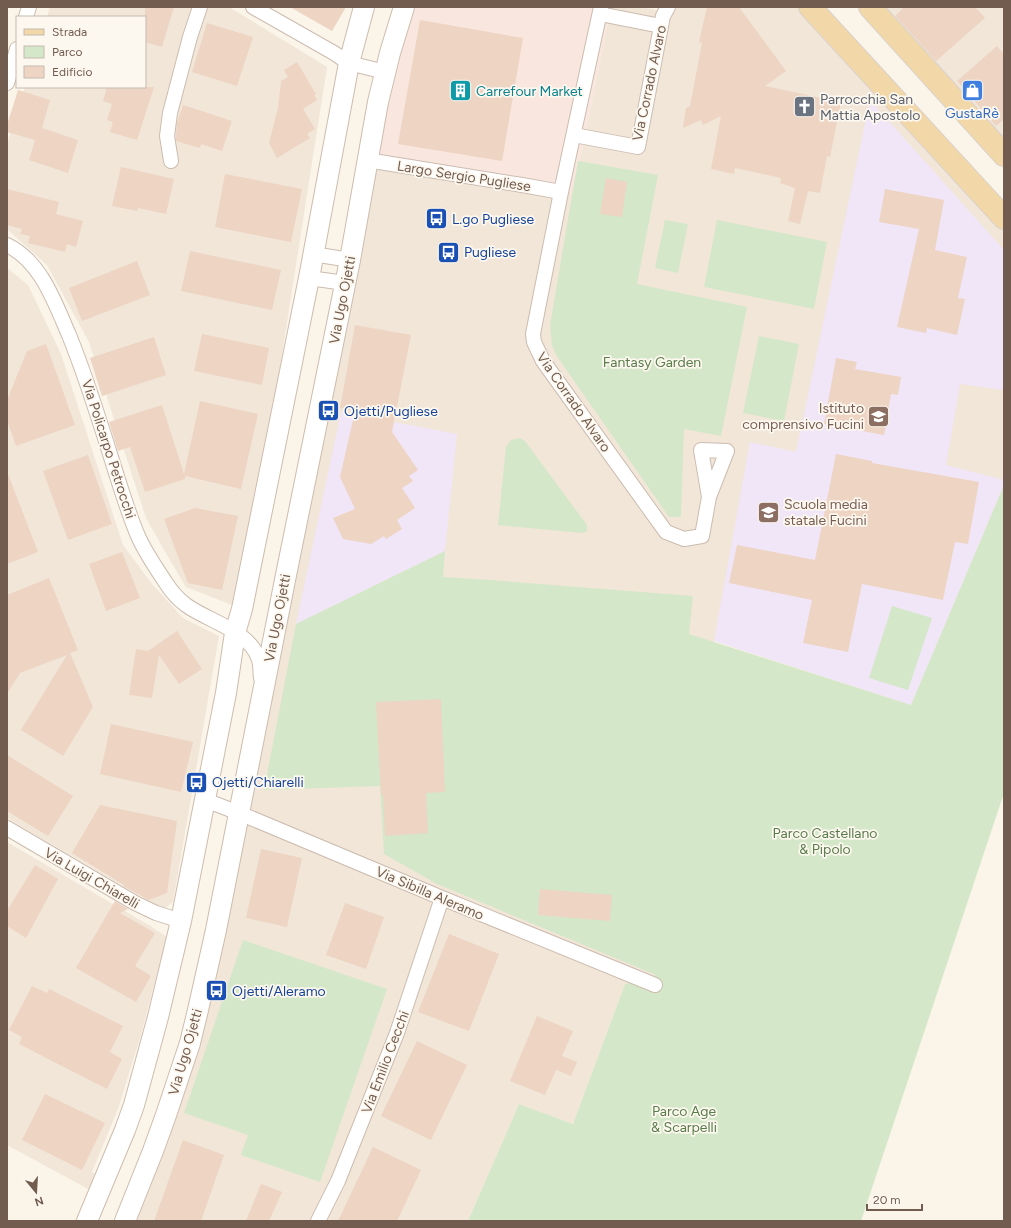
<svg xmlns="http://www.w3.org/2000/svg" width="1011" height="1228" font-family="Figtree,sans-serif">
  <rect width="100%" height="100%" fill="#faf4e9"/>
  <!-- residential -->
  <path fill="#f1e6d8" d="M50,7H229L327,67L242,609L186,587L167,555L146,518L89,342L47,265L7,229V145L25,87H145V17H47Z
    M611,7H643L659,11L662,7H804L1004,225V485L911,705L714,641L657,975L625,984L573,1124L519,1104L468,1221H135L172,1121L212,997L225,937L373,153L581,156Z
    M877,7H1004V149Z
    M7,268L28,285L61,354L123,545L152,584L183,618L219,636L173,902L165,908L157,906L7,818Z
    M7,842L152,927L167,937L140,1038L118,1109L92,1172L96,1175L90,1190L7,1145Z"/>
  <!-- commercial -->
  <path fill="#f9e6de" d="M411,7H611L581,156L571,192L373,153Z"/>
  <!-- education -->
  <path fill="#f1e6f7" d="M870,100L1004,250V390L960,384L946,465L1004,480V485L911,705L714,641L750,442L796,452Z
    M341,412L457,434L445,551L296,624Z"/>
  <!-- green -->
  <path fill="#d5e7c9" d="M578,161L658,175L637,284L747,307L721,436L684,429L681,517H669L556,355L552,345L550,325Z
    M665,220L688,224L678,273L655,268Z
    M717,220L827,242L814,309L704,287Z
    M759,336L799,344L784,421L743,413Z
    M520,438L525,441L587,525V531L582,533L498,525L506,447L511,440Z
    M1004,485V793L861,1221H468L519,1104L573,1124L625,984L656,975L437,884L384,854L380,786L264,790L296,624L445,551L443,577L490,580L693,596L689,634L911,705Z
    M892,606L932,618L908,690L869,678Z
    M243,940L387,989L320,1182L241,1155L248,1135L184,1113Z"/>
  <!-- building -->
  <path fill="#edd4c3" d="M145,7H174L162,47L145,42Z
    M290,7H346L332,31Z
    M707,7H739L786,71L765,86L841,102L830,157L827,156L820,193L808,191L800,224L788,221L795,188L780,183L781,178L735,168L734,174L711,169L721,116L703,125L701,120L683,128L686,108L690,106L702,43L699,42Z
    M904,7H975L985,18L936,61L895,16Z
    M420,20L523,38L502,161L398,144Z
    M207,23L253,37L237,86L192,72Z
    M997,46L1004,54V119L996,126L957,81Z
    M297,62L316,94L314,95L317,100L303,109L315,129L307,134L310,138L277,158L269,143L278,108L281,81L288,77L284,70Z
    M107,87H154L137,140L110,132L113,122L107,120L112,104L103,101Z
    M18,90L50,100L42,128L78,140L68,173L29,160L35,140L7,132V125Z
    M183,105L232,121L222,151L201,144L200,148L176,141V136L177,123Z
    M121,167L174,179L166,214L138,208L137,211L112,206Z
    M225,174L302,189L291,242L215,227Z
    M606,178L627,182L622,217L600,214Z
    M7,189L59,202L56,214L83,221L76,247L67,244L65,252L28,243L30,236L20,234L22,229L7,225Z
    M885,189L944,200L935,250L967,257L958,298L965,299L957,335L927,328L926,333L897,327L919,229L879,222Z
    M190,251L281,270L272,310L181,291Z
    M137,261L150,295L82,321L69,288Z
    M355,325L411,335L392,432L418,470L409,476L413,481L402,488L415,508L397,520L402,529L386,539L384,536L371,544L343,539L333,518L355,509L340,477L355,411L340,408Z
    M202,334L269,348L262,385L194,371Z
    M154,337L166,375L102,396L90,358Z
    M46,344L75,425L16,446L7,420V400L27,351Z
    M836,358L857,362L855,369L901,377L898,395L891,394L884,435L824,424Z
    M200,401L258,414L241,489L185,476V479L145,492L130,447L118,451L109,422L162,405L184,474Z
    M836,454L872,461V463L979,482L968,544L955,542L943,600L862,584L848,652L803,643L812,600L729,583L737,545L815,560Z
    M88,455L112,524L68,540L43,471Z
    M8,474L38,552L7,564V475Z
    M195,508L238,516L222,590L188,583L164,519Z
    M122,552L140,598L106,611L89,564Z
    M49,578L78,650L70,653L93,707L63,756L21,730L67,655L20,673L7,694V595Z
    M177,631L202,669L179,684L159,655L152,698L129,695L136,649L148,651Z
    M441,699L445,792L426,793L428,833L385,836L383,795H381L376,702Z
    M111,724L193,742L181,792L100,774Z
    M7,755L73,796L48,836L7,811Z
    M100,805L177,821L167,893L149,900L123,886L124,885L72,853Z
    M261,849L302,858L287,927L246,918Z
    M35,865L58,879L26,938L7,926V911Z
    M540,889L612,895L610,921L538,915Z
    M115,901L128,909L120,913L155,933L135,966L151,976L136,1002L76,968Z
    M345,903L384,917L366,969L326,955Z
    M449,934L499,954L469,1031L418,1012Z
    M32,986L47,993L49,989L123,1026L110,1052L122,1059L107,1089L19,1044L22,1037L9,1030Z
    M537,1016L573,1031L562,1056L577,1062L571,1076L556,1070L545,1095L510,1081Z
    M417,1041L467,1065L431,1140L381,1116Z
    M45,1094L105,1123L82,1170L22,1140Z
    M183,1140L224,1155L201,1221H154Z
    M373,1147L421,1170L397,1221H338Z
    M261,1184L282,1192L269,1221H246Z"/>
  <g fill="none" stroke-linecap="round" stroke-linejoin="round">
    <defs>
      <path id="minor" d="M253,7L334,53L349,63L385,72
        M601,7L561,192L533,334L534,342L543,361L666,532L684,539L702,536L709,497L727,451L701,450L709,497
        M600,14L661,26
        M26,17L29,7
        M7,83L17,49
        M574,135L638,147L663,16L668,7
        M367,160L522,185L561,192
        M171,161L167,136L170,113L190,37L200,7
        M7,245C41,261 55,303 69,335C87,379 101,425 115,470C122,492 129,515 138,536C145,552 156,568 166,583C171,591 178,599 186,605C209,622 250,630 259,660C261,666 260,673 261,678
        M313,254L350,260
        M309,278L345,283
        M205,800L239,813L442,898L655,985
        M7,828L135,903L156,913L181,921
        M318,1221L338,1181L397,1033L442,898"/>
      <path id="secondary" d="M87,1221L125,1130L134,1105L158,1017L181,921L226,693L235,633L242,609L309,278L349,63L364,7
        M125,1221L153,1151L166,1115L190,1043L198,1010L216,930L286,575L350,260L378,102L390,53L404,7"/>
      <path id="primary" d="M810,7L1004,218
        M870,7L1004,155"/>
    </defs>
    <!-- minor casing -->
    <use href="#minor" stroke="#ccbcb0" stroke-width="16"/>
    <!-- secondary casing -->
    <use href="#secondary" stroke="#cebcae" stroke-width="22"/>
    <!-- primary casing -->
    <use href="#primary" stroke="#d8d1ce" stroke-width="24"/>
    <!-- minor -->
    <use href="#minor" stroke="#fff" stroke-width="14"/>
    <!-- secondary -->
    <use href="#secondary" stroke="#fff" stroke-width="20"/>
    <!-- primary -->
    <use href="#primary" stroke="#f2d7a8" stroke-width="22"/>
  </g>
  <!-- icons -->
  <defs>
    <symbol id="building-square" viewBox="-11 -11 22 22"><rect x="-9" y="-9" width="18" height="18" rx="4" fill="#0f9aa8" stroke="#fdf8ef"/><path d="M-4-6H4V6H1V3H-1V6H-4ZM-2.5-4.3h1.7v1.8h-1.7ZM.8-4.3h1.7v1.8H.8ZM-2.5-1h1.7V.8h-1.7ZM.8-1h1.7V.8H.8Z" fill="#fff"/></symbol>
    <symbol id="shop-square" viewBox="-11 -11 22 22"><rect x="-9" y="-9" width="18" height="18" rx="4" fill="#3f7fe0" stroke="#fdf8ef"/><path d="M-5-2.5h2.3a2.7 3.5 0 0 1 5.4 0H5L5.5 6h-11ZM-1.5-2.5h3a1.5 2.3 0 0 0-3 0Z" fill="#fff"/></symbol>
    <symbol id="church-square" viewBox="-11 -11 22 22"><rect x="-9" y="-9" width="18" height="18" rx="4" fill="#6b7280" stroke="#fdf8ef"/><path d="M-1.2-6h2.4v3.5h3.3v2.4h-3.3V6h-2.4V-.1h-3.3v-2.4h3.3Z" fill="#fff"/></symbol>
    <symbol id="bus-square" viewBox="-11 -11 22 22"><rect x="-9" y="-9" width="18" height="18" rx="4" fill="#1a4fb4" stroke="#fdf8ef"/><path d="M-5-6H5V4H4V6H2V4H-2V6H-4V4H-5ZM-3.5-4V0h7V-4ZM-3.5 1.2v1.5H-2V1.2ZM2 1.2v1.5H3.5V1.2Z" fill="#fff"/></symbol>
    <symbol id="school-square" viewBox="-11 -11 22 22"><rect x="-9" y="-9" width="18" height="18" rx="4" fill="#8d6e63" stroke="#fdf8ef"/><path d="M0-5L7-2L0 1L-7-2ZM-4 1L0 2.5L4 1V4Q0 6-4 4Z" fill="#fff"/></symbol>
  </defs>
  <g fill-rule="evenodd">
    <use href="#building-square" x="448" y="78" width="25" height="25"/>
    <use href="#shop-square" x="960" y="78" width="25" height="25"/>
    <use href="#church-square" x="792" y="94" width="25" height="25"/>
    <use href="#bus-square" x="424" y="206" width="25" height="25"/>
    <use href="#bus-square" x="436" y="240" width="25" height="25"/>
    <use href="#bus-square" x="316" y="398" width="25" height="25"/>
    <use href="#school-square" x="866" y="404" width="25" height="25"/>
    <use href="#school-square" x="756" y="500" width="25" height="25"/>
    <use href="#bus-square" x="184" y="770" width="25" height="25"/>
    <use href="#bus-square" x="204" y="978" width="25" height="25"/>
  </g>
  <g text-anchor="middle" stroke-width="3.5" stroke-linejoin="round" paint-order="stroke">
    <!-- street labels -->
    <g font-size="14" fill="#725c4f" stroke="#fdf8ef">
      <text transform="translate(649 83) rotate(-78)" y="5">Via Corrado Alvaro</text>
      <text transform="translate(464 176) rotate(9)" y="5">Largo Sergio Pugliese</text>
      <text transform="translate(342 300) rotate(-79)" y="5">Via Ugo Ojetti</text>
      <text transform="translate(574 402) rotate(55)" y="5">Via Corrado Alvaro</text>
      <text transform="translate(109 449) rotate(72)" y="5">Via Policarpo Petrocchi</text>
      <text transform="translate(277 618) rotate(-79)" y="5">Via Ugo Ojetti</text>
      <text transform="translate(92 878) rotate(30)" y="5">Via Luigi Chiarelli</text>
      <text transform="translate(430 893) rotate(23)" y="5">Via Sibilla Aleramo</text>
      <text transform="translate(185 1052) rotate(-74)" y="5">Via Ugo Ojetti</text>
      <text transform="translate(385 1062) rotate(-69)" y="5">Via Emilio Cecchi</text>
    </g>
    <!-- culture labels -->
    <g font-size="14" fill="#0d838f" stroke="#fdf8ef" text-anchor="start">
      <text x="476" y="96">Carrefour Market</text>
    </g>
    <!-- worship labels -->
    <g font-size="14" fill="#5b616d" stroke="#fdf8ef" text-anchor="start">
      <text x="820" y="104">Parrocchia San<tspan x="820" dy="16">Mattia Apostolo</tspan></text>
    </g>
    <!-- shop labels -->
    <g font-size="14" fill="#366cbe" stroke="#fdf8ef">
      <text x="972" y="118">GustaRè</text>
    </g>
    <!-- transit labels -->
    <g font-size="14" fill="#164399" stroke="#fdf8ef" text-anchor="start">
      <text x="452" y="224">L.go Pugliese</text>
      <text x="464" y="257">Pugliese</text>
      <text x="344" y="416">Ojetti/Pugliese</text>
      <text x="212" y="787">Ojetti/Chiarelli</text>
      <text x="232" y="996">Ojetti/Aleramo</text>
    </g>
    <!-- park labels -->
    <g font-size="14" fill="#597c4b" stroke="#fdf8ef">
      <text x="652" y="367">Fantasy Garden</text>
      <text x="825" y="838">Parco Castellano<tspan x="825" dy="16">&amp; Pipolo</tspan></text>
      <text x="684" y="1116">Parco Age<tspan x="684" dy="16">&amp; Scarpelli</tspan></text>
    </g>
    <!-- education labels -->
    <g font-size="14" fill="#785e54" stroke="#fdf8ef" text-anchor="end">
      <text x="864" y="413">Istituto<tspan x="864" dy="16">comprensivo Fucini</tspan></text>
      <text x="784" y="509" text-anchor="start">Scuola media<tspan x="784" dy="16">statale Fucini</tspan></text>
    </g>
  </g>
  <!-- border -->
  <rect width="1011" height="1228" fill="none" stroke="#725c4f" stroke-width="16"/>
  <!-- legend -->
  <rect x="16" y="16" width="130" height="72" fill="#fdf8ef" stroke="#c5baaf"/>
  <rect x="24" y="29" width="20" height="6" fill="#f2d7a8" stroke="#c5baaf"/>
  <text x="52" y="36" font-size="12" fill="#725c4f">Strada</text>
  <rect x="24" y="46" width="20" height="12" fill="#d5e7c9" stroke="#c5baaf"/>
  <text x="52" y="56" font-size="12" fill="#725c4f">Parco</text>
  <rect x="24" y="66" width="20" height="12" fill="#edd4c3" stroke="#c5baaf"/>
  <text x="52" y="76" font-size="12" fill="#725c4f">Edificio</text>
  <!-- north arrow -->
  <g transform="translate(36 1192) rotate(162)" stroke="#fdf8ef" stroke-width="3" paint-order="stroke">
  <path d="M0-3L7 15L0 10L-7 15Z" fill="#725c4f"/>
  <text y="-6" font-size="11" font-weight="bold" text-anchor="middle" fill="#725c4f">N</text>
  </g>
  <!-- scale -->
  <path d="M867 1204v6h55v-6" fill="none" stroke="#725c4f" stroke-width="2"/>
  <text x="873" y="1204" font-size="12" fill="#725c4f" stroke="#fdf8ef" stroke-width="3" paint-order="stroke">20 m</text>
</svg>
